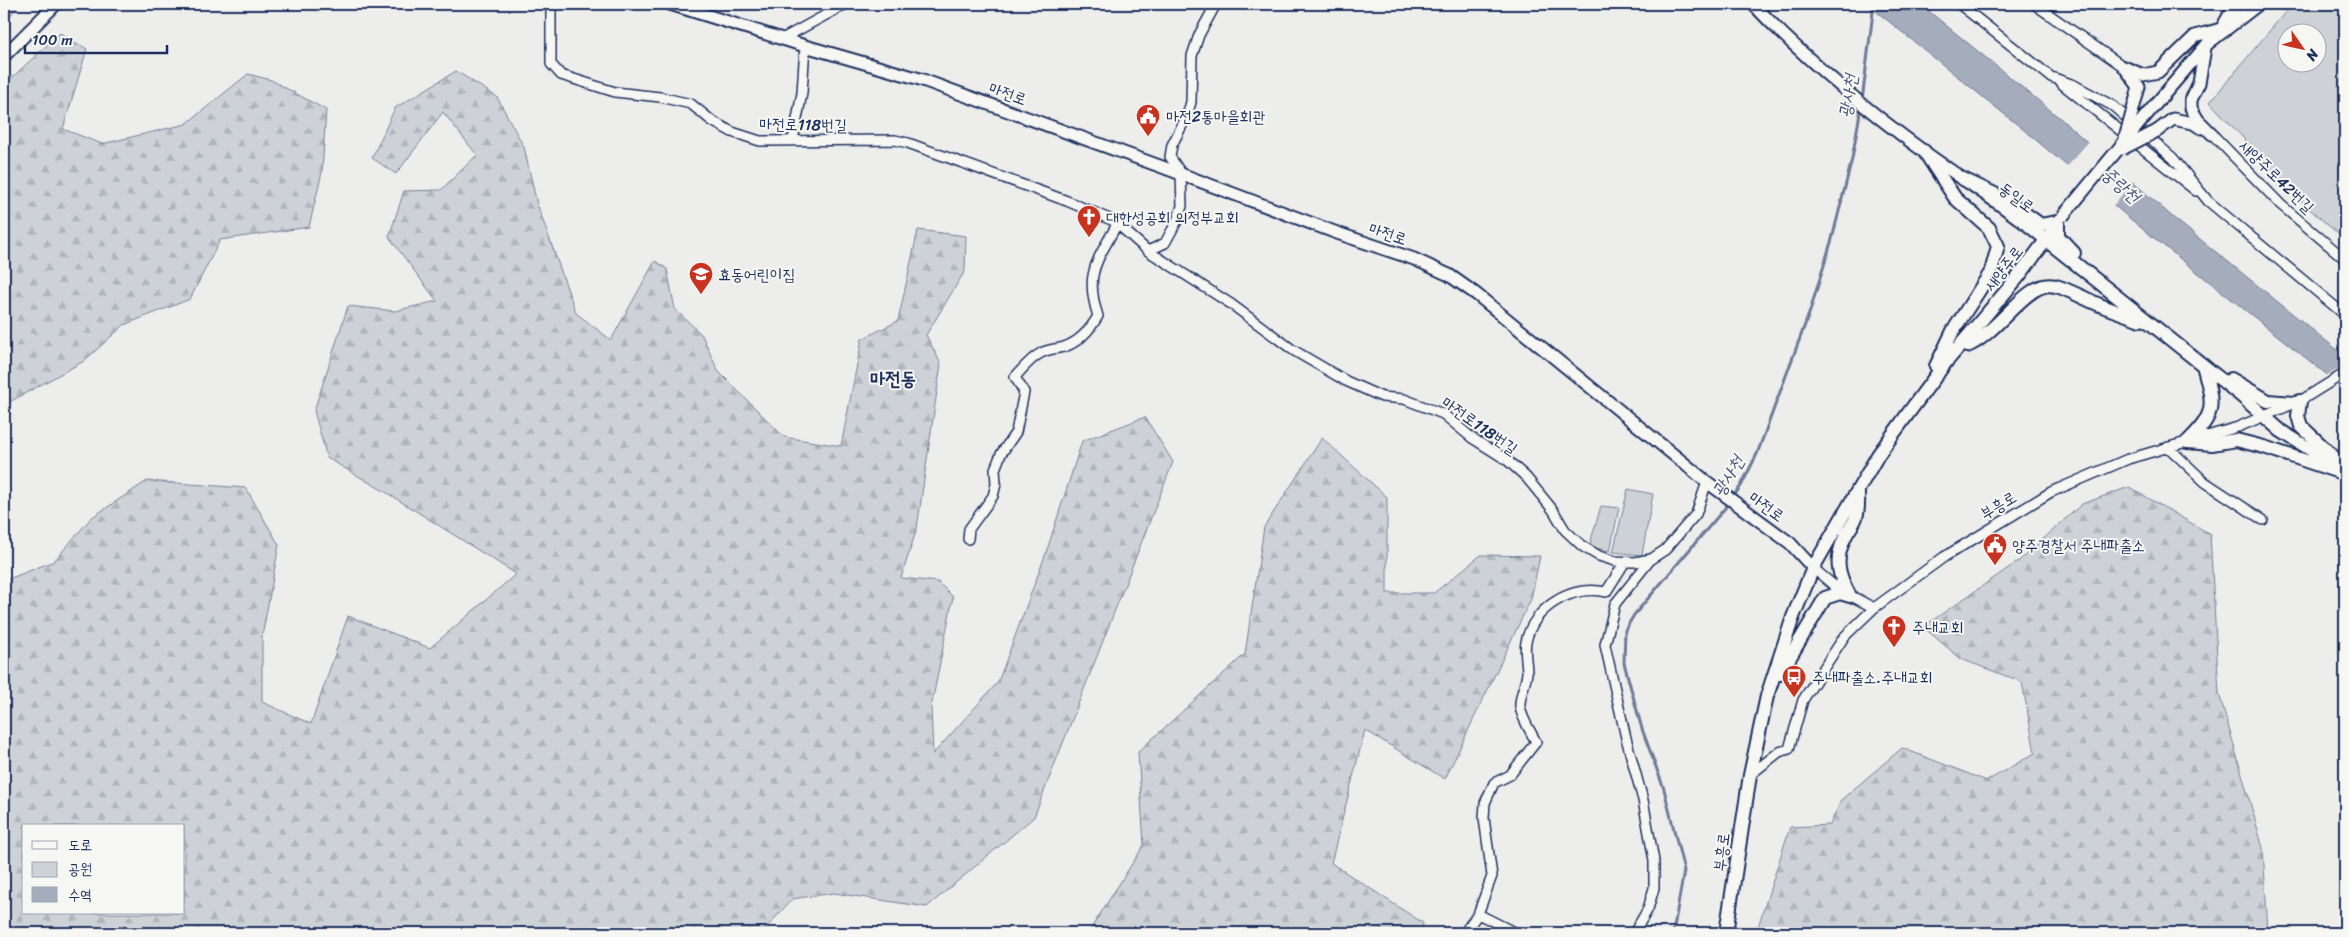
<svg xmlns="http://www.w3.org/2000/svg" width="2349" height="937" font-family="Sriracha,'Poor Story',sans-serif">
  <defs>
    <pattern id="forest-firs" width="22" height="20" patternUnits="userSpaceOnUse" patternTransform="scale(1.25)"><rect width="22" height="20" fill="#ced2d7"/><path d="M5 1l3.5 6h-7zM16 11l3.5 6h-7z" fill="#b0b5bb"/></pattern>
  </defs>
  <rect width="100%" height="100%" fill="#edeeec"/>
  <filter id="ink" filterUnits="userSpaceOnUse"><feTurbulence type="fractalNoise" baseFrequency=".02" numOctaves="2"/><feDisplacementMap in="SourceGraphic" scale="10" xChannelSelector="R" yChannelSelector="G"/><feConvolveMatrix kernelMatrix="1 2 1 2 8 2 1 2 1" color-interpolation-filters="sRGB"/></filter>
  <g filter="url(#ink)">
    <!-- green -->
    <path fill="#ced2d7" stroke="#74809a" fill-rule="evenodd" d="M2292,4H2345V240L2305,205L2210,102ZM2286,32H2316V62H2286Z
      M1628,489L1653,494L1642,555L1613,552Z
      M1601,506L1619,508L1610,551L1589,547Z"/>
    <!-- forest -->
    <path fill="url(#forest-firs)" stroke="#74809a" fill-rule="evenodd" d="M4,4H20L4,23Z
      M60,33L87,49L63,129L102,144L186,124L248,74L271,80L326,110L322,172L309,227L220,240L190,299L124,325L84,361L4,405V85Z
      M456,71L497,97L524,147L537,204L576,313L611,340L655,261L667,269L675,309L702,335L718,371L784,437L841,446L862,339L898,321L918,230L966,236L965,271L926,335L941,364L917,528L901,578L938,582L953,597L931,708L933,754L998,682L1046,553L1082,441L1145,417L1173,462L1034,817L927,907L834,893L792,899L762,933H4V617L6,580L54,561L91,518L147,481L246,488L279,545L262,637V702L311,724L348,616L430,648L516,574L384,491L327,458L314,411L348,306L395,311L437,301L389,237L404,191L441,190L477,155L443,112L396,174L372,158L395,108ZM24,826H184V913H24Z
      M1322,438L1387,497V593H1434L1481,555L1540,556L1531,599L1445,779L1365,730L1331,863L1423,923L1422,933H1088L1144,845L1138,752L1245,654L1264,527Z
      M2129,487L2210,534L2219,693L2263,848L2268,933H1756L1790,827L1830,825L1841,800L1902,748L1987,781L2035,753L2022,682L1961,659L1923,627L2020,560L2082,504Z"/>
    <!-- water -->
    <path fill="#a5acbc" stroke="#6e7a96" d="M1867,4H1920L2061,119L2175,219L2345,356V389L2140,227L2019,126Z"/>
    <!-- pier -->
    <path fill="#edeeec" d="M2089,141L2134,180L2112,207L2066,168Z
      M2345,365V383L2338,387L2325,376Z"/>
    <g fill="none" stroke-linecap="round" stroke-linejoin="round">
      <!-- stream -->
      <path stroke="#6e7a96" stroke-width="3" d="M1862,101L1874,4
        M1673,933L1684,871L1664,789L1642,729L1624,663L1625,630L1634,615L1725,508L1741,486L1757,454L1810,311L1832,239L1852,159L1861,107"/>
      <defs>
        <path id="minor" d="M551,4V64L561,75L615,92L660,97L691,104L712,121L732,132L760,141L895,140L908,143L1067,201L1114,221L1148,251L1231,304L1293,350L1346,381L1382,397L1404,399L1443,414L1472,438L1507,460L1526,477L1553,510L1565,530L1582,546L1599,556L1615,561L1635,562L1651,559L1665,550L1696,514L1707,482
          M1959,4L2051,77L2074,85L2113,106L2173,158L2208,201L2345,315
          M2034,4L2124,67
          M782,39L846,4
          M2062,84L2196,191
          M2212,134L2281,205L2345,259
          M793,140L802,93L805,46
          M1148,251L1165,243L1177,221L1182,206L1181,173L1170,157L1172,145L1187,116L1191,102L1192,56L1199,35L1216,4
          M2168,447L2205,482L2263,520
          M968,539L969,529L993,496L996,484L995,469L1001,454L1016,432L1024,392L1015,377C1023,368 1031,358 1041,353C1048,349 1057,349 1064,347C1079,342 1090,330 1098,316C1084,273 1097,262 1117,224
          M1813,568L1838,589L1874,608
          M1750,775L1779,752L1789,749L1803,700L1844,637L1874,608L1944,557L2051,492L2128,459L2238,427L2300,401L2345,373
          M1478,914L1516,933
          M1464,933L1478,914L1492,876L1484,818L1485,803L1494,783L1510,775L1536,742C1531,732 1522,719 1520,707C1519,696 1526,684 1527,673C1527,663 1524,652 1526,642C1533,607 1573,584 1606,592L1625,562
          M1634,933L1648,909L1654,888V861L1643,800L1626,738L1605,645L1615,604L1651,559"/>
        <path id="tertiary" d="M670,4L805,46L920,79L1165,168L1337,233L1414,259L1449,275L1476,294L1707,482L1790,543L1813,568
          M1753,4C1805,59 1864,108 1926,153C1966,182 2008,208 2046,240L2059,220
          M2205,48L2199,83L2191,100V108L2198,120L2212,134
          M4,56L56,4
          M2124,67L2143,75L2158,72L2195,36L2221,29
          M2125,68L2139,87L2132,113
          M2143,119L2215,35
          M2157,131L2173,119L2193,123L2201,128"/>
        <path id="secondary" d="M2223,27L2236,4
          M2209,42L2258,4
          M1924,151L1955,198L1989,228L1998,246L1991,272L1953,331L1936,366
          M1963,179L2005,199L2041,225L2058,222V236L2074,253
          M1967,346C1981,341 1998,323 2009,312C2047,274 2049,282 2093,302C2108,309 2125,314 2140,320
          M2231,379L2268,401L2295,403
          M2300,401L2298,416L2301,426L2334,457
          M2187,442L2212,444L2236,440L2264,447L2339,472
          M2187,442C2218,413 2213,403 2203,365
          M1850,596C1838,575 1834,560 1845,537C1848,530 1854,524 1856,517C1859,510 1858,500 1858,493
          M1780,674L1825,598L1840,593L1850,596
          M1726,933L1750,775L1767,696L1793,617L1813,568L1878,455L1907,415L1946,362L2019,276L2046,240L2239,394L2281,431L2345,471"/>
      </defs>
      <!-- minor casing -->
      <use href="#minor" stroke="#1b2f5e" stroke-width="12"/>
      <!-- tertiary casing -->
      <use href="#tertiary" stroke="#1b2f5e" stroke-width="15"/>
      <!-- secondary casing -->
      <use href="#secondary" stroke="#1b2f5e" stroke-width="16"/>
      <!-- minor -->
      <use href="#minor" stroke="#f6f6f2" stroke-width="9"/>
      <!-- tertiary -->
      <use href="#tertiary" stroke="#f6f6f2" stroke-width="11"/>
      <!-- secondary -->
      <use href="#secondary" stroke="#f6f6f2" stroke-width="12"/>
      <defs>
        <path id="tertiary-bridge" d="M2125,138L2132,113
          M2122,149L2157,131
          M2063,216L2143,119"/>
      </defs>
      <!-- tertiary-bridge casing -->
      <use href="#tertiary-bridge" stroke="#1b2f5e" stroke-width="15" stroke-linecap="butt"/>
      <!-- tertiary-bridge -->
      <use href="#tertiary-bridge" stroke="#f6f6f2" stroke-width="11"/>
    </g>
  </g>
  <!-- icons -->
  <defs>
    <symbol id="civic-pin" viewBox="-11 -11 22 30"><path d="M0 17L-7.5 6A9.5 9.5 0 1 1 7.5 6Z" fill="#c8321e" stroke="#f6f6f2"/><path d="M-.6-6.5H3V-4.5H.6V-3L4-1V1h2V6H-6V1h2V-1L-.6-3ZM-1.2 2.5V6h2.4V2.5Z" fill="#fff"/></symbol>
    <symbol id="church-pin" viewBox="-11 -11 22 30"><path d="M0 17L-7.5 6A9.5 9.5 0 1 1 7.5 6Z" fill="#c8321e" stroke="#f6f6f2"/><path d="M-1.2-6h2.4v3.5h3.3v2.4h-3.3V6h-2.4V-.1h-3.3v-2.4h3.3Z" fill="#fff"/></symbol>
    <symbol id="school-pin" viewBox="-11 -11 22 30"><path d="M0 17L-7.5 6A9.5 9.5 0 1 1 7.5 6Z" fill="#c8321e" stroke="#f6f6f2"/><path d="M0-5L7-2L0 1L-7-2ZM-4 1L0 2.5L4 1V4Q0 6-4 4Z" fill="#fff"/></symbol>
    <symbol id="bus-pin" viewBox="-11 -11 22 30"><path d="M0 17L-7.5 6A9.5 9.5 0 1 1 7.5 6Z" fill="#c8321e" stroke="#f6f6f2"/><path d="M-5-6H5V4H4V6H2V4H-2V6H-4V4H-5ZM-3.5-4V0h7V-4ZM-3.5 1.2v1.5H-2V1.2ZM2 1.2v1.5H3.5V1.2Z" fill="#fff"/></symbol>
  </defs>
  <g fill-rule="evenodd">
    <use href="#civic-pin" x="1134" y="102" width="28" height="38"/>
    <use href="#church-pin" x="1075" y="203" width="28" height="38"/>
    <use href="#school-pin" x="687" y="260" width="28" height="38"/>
    <use href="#civic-pin" x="1981" y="531" width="28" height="38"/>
    <use href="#church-pin" x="1880" y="613" width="28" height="38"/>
    <use href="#bus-pin" x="1780" y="663" width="28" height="38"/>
  </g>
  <g text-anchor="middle" stroke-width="4" stroke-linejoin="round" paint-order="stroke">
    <!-- street labels -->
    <g font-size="16" fill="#1b2f5e" stroke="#f6f6f2">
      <text transform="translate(1008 93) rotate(20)" y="6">마전로</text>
      <text transform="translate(803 124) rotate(1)" y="6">마전로118번길</text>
      <text transform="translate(2277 176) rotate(44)" y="6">새양주로42번길</text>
      <text transform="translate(2017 197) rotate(36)" y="6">동일로</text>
      <text transform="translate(1388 233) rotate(19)" y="6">마전로</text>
      <text transform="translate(2003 268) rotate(-52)" y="6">새양주로</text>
      <text transform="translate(1480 425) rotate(35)" y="6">마전로118번길</text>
      <text transform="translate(1998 505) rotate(-31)" y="6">부흥로</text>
      <text transform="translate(1767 506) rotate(36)" y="6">마전로</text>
      <text transform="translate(1721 852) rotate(-83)" y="6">부흥로</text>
    </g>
    <!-- poi labels -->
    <g font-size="16" fill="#1b2f5e" stroke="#f6f6f2" text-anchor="start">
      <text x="1166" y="122">마전2통마을회관</text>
      <text x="1106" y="223">대한성공회 의정부교회</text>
      <text x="718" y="280">효동어린이집</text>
      <text x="2012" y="551">양주경찰서 주내파출소</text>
      <text x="1912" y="633">주내교회</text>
      <text x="1812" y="683">주내파출소.주내교회</text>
    </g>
    <!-- water labels -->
    <g font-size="18" font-style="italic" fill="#44547a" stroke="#f6f6f2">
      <text transform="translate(1848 96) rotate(-81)" y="6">광사천</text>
      <text transform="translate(2121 185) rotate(41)" y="6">중랑천</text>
      <text transform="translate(1728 476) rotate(-59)" y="6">광사천</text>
    </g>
    <!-- quarter labels -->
    <g font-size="19" font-weight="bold" fill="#1b2f5e" stroke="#f6f6f2">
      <text x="893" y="385">마전동</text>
    </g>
  </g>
  <!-- margin -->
  <rect width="2349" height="937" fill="none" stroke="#f6f6f2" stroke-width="20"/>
  <rect x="10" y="10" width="2329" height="917" fill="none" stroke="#1b2f5e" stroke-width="2" filter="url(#ink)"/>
  <!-- legend -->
  <rect x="22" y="824" width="162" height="90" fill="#f6f6f2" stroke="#9ea6b7"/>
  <rect x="32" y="841" width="25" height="8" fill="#f6f6f2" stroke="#9ea6b7"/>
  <text x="68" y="850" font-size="15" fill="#1b2f5e">도로</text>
  <rect x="32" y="862" width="25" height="15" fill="#ced2d7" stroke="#9ea6b7"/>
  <text x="68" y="874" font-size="15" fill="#1b2f5e">공원</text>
  <rect x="32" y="887" width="25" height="15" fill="#a5acbc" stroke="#9ea6b7"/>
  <text x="68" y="900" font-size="15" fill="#1b2f5e">수역</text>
  <!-- north arrow -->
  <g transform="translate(2302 48) rotate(124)"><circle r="24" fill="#f6f6f2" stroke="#9ea6b7"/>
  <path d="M0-4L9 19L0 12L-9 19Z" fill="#c8321e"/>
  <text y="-8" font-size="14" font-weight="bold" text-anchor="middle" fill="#1b2f5e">N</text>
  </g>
  <!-- scale -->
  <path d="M25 45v8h142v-8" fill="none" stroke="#1b2f5e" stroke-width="2.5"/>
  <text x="32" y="45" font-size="15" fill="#1b2f5e" stroke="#f6f6f2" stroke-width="4" paint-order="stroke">100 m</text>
</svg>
